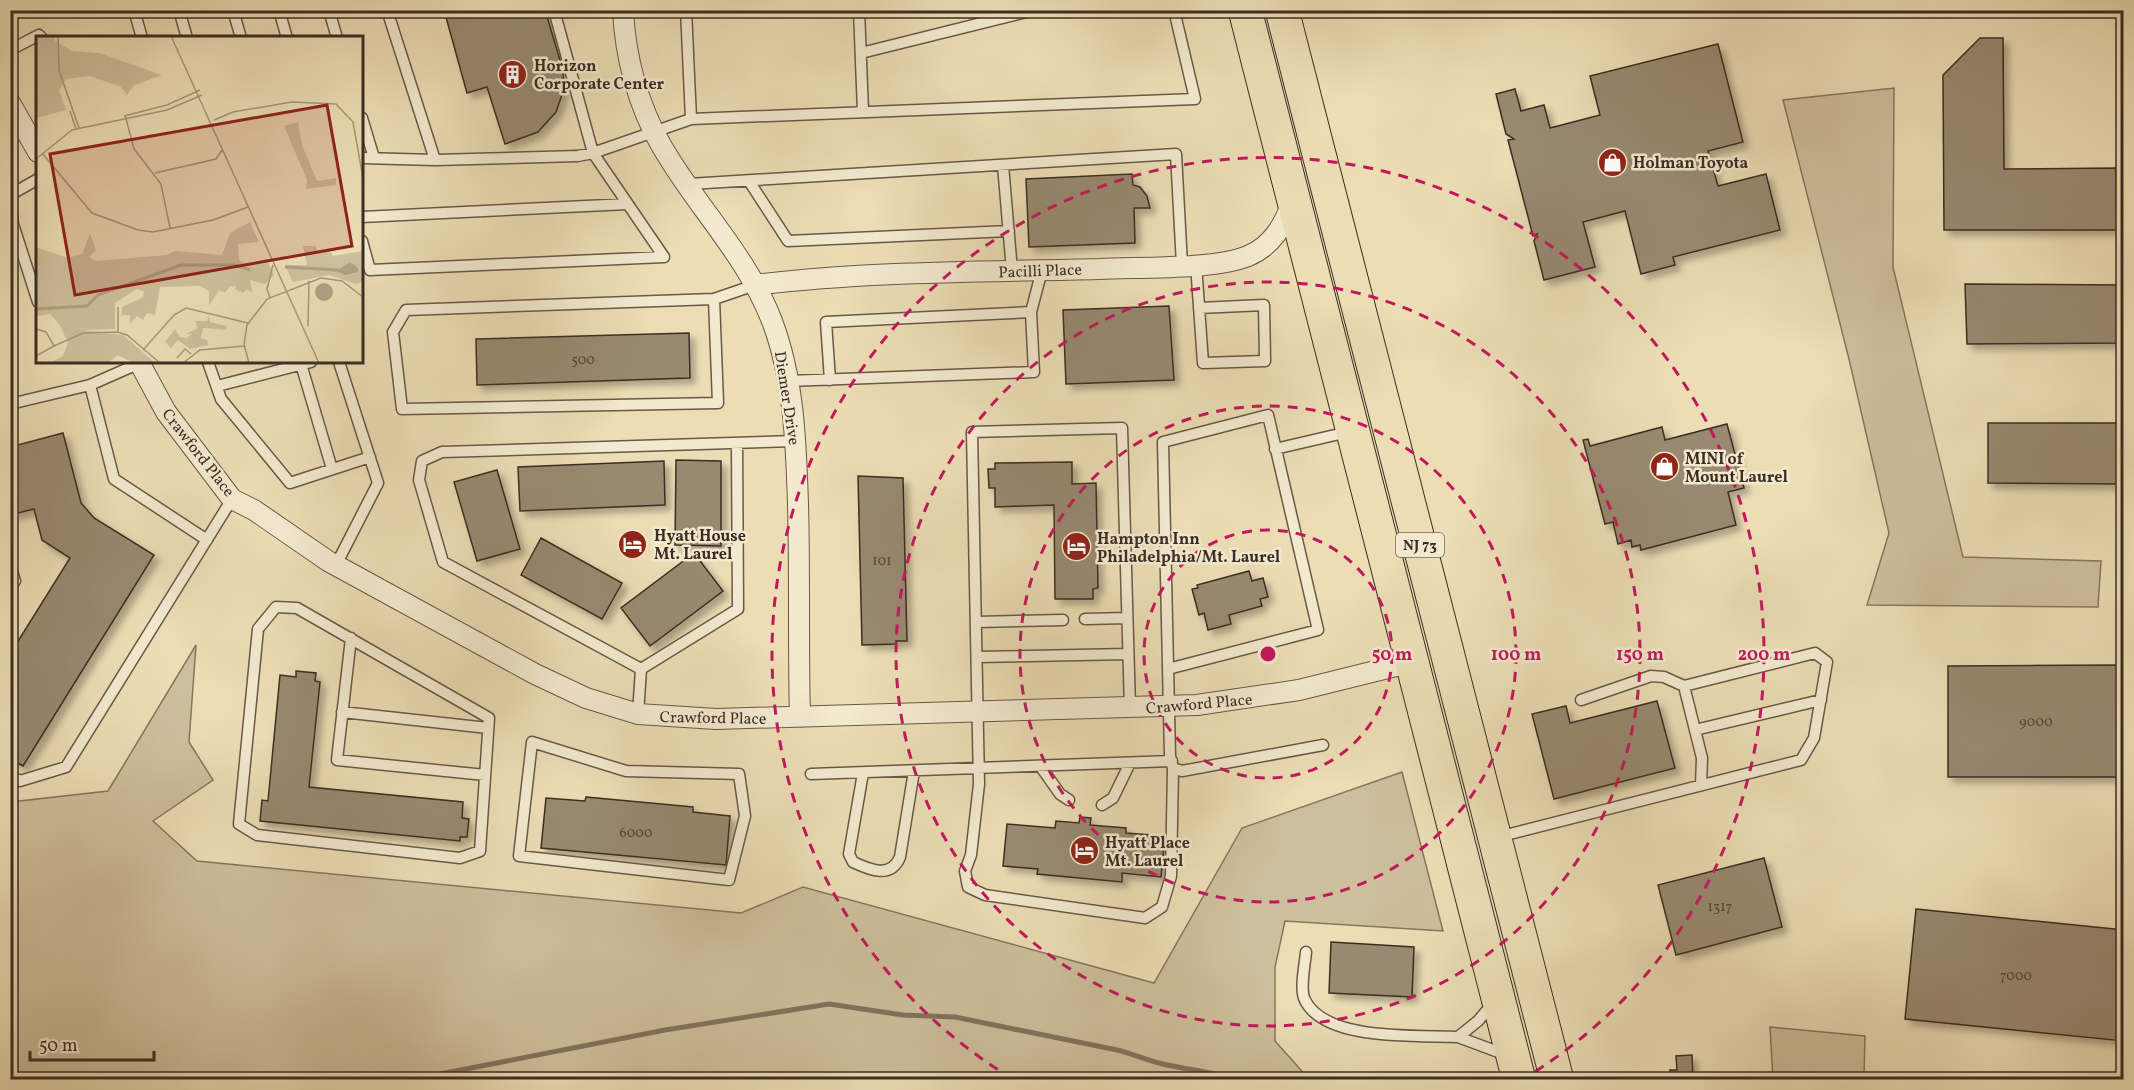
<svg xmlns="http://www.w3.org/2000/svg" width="2134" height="1090" font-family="Vollkorn,serif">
  <defs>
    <filter id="shadow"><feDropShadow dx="5.5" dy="5.5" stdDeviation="3" flood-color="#0004"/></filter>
  </defs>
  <rect width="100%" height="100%" fill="#ecddb5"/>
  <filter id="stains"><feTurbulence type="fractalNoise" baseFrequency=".00333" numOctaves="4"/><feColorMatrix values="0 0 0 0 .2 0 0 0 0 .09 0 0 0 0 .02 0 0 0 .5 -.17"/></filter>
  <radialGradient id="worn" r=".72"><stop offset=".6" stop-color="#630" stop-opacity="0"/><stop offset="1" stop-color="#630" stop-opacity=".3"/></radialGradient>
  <!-- green -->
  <path fill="#cebf9c" stroke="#857660" stroke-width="1.5" d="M1894,88L1893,267L1963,557L2101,561L2098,607L1867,605L1889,533L1849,359L1783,100Z
    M196,645L189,742L213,780L153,821L197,861L741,913L803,887L1154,983L1242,828L1402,772L1443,931L1285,921L1275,967V1041L1309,1079H11V802L108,791Z
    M1770,1027L1865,1036L1864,1076L1893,1079H1773Z"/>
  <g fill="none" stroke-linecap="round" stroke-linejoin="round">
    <!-- stream -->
    <path stroke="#82735e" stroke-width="5" d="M410,1080L665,1030L829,1004L903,1015L955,1017L1117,1050C1134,1054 1150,1062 1167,1065C1191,1070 1214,1072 1237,1080"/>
  </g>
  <!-- building -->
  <path fill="#98896f" stroke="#3c2d24" stroke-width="1.5" filter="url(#shadow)" d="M444,10H545L563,70L564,89L556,112L538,132L505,144L487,87L467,93Z
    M1980,38H2003L2004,169L2116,168L2117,230H1944L1943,75Z
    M1718,44L1743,142L1708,151L1718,186L1766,174L1780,230L1673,257L1675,265L1641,274L1625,211L1583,222L1595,267L1544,280L1534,241L1537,234L1533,236L1508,140L1514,139L1506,134L1496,94L1515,89L1521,111L1544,105L1550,128L1600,115L1590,76Z
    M1132,174L1133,185L1140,187L1147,196L1150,208H1134L1135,243L1029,247L1026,179Z
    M1965,284L2124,285V343L1967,344Z
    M1169,306L1174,380L1066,384L1063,310Z
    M689,333L690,378L477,385L476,339Z
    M1988,423H2124V484L1988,483Z
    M1727,424L1744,488L1728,492L1736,525L1641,550L1640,545L1632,547L1631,540L1618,544L1613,522L1605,524L1583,440L1588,439L1590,446L1662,427L1665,440Z
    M63,433L81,503L94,518L154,555L23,766L10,759V654L70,558L42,540L34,509L10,515V447Z
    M676,460L721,461V546L675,545Z
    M664,461L665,505L520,511L518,467Z
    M1072,462V484L1096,483L1098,588L1093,589V599H1055L1054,505L995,507V488H989L988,469H995V463Z
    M497,470L520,549L477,561L454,482Z
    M858,476L903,478L907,641H896V644L862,645Z
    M541,538L622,583L602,619L521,575Z
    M694,553L723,591L650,646L621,608Z
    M1249,571L1252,581L1263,578L1268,597L1260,599L1262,606L1229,615L1231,624L1208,630L1204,613L1199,615L1192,589L1198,588L1197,585Z
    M2124,665V777H1948V666Z
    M296,671L316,673L315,681L320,682L309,787L463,802L462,818L469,819L467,837H460V841L260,821L262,800L268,801L280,675L296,677Z
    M1657,701L1675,768L1554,799L1532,714L1566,706L1570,723Z
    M586,797L693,807V812L730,816L726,865L541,848L546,798L585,801Z
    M1080,817L1091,818L1090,825L1126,828V833L1165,836L1161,877L1122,873V882L1037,874L1038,869L1003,866L1007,824L1055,828L1056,821L1079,823Z
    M1764,858L1782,927L1676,955L1658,885Z
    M1916,909L2124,930V1041L1905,1019Z
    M1331,942L1414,947L1412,997L1329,993Z
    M1692,1055L1693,1080H1662L1670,1078V1070H1677L1676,1056Z"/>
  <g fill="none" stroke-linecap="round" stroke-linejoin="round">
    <defs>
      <path id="lane" d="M134,10L142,38
        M179,10L187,38
        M233,10L241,38
        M279,10L287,38
        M329,10L337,38
        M387,10L435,160
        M859,10L863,112
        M10,50L39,35L42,38
        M861,53L1034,10
        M362,118L374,158
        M691,119L1195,99L1174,10
        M362,158L435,160L578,156L593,153L554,10
        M1003,165L1012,271
        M749,181L788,241L1009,231
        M689,184L1176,154L1182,265
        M10,195L38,179
        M10,199L13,224L38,302
        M362,217L628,204
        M362,241L370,270L664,257L593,153L691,119L686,10
        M1196,264L1203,363L1265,361L1264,305L1199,308
        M714,299L718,403L402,409L393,332L406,310L714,299L755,285
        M208,362L221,399L290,483L370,457
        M301,364L332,469
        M830,380L826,322L1031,312
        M788,381L1034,372L1031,312L1042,270
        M90,385L114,479L207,540
        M217,386L311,362
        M10,404L90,385L140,363
        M1275,449L1348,432
        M10,565L15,581L10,588
        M336,565L378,483L339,362
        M276,607L297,608L489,718L480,851L460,858L257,835L239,824L258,629Z
        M1085,619L1127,618
        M977,622L1063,620
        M351,638L337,760L485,775
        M977,657L1128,654
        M641,669L738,609L737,443
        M1168,669L1318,630L1268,415L1163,442L1170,756L1173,768L1182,771L1323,745
        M1684,686L1702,758L1701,785
        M1130,708L1122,428L972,432L979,784L971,855L965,871L968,887L985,895L1145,918L1162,907L1171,876L1173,768
        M342,712L488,728
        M638,714L641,669L443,562L419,480L422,461L442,452L795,441
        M1695,730L1821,700
        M532,742L626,771L739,774L745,816L729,880L519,856Z
        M1041,767L1060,794L1069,800
        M863,773L849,854L853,862C870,870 891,879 900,857L914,771
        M811,774L1172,761
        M10,775L20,781L66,767L232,499
        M1102,805L1113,798L1130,763
        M1498,837L1801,760L1814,738L1827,662L1815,653L1684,686L1664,677L1651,676L1581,700
        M1306,952C1305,964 1300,987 1304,998C1322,1042 1418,1035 1458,1037
        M1494,1002L1478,1021L1458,1037L1509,1056"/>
      <path id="street" d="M623,10C625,56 638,105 661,145C695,205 746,254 772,321C794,379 796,442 798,504C800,575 798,646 800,717
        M10,103L38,152
        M755,285C868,271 986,272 1099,269C1138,267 1214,270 1248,256C1272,246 1284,225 1292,202
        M139,362L166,412L232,499L254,510L328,561L535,674L586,698L638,714L716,719L1197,705L1299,690L1412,662"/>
      <path id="highway" d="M1245,10L1519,1080
        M1282,10L1557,1080"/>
    </defs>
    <!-- lane casing -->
    <use href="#lane" stroke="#685948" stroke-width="13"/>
    <!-- street casing -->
    <use href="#street" stroke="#685948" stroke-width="22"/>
    <!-- highway casing -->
    <use href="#highway" stroke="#3c2d24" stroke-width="35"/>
    <!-- lane -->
    <use href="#lane" stroke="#f3e9cf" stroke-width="10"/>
    <!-- street -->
    <use href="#street" stroke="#f3e9cf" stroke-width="20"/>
    <!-- highway -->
    <use href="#highway" stroke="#ecddb5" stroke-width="33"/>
  </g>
  <!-- distance rings -->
  <g fill="none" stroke="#c2185b" stroke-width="3" stroke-dasharray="10 8">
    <circle cx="1268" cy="654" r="124"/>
    <circle cx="1268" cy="654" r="248"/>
    <circle cx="1268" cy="654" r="372"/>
    <path d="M1013 1079A496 496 0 1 1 1523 1079"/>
  </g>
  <!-- icons -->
  <defs>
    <symbol id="building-disc" viewBox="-11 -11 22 22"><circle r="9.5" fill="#8f2418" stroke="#f3e9cf"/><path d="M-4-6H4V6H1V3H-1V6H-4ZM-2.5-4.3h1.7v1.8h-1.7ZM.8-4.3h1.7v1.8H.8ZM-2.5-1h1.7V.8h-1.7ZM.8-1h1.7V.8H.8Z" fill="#fff"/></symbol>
    <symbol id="shop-disc" viewBox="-11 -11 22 22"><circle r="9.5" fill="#8f2418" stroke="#f3e9cf"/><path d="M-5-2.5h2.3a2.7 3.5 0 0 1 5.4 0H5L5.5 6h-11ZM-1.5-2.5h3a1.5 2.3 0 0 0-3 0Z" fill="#fff"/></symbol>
    <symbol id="hotel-disc" viewBox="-11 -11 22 22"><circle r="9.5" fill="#8f2418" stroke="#f3e9cf"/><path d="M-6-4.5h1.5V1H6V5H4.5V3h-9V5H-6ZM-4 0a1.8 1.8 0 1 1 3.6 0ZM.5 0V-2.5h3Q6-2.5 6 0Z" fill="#fff"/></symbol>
  </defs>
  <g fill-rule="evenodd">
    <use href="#building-disc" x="496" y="58" width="33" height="33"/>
    <use href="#shop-disc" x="1596" y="146" width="33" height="33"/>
    <use href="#shop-disc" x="1648" y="450" width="33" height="33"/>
    <use href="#hotel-disc" x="616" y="528" width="33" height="33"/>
    <use href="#hotel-disc" x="1060" y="530" width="33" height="33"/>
    <use href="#hotel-disc" x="1068" y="834" width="33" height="33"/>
  </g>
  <g text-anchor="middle" stroke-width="5" stroke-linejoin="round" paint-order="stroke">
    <!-- number labels -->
    <g font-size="14" fill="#534437">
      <text x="583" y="364">500</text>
      <text x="882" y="565">101</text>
      <text x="2036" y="726">9000</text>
      <text x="636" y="837">6000</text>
      <text x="1720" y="911">1317</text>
      <text x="2016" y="980">7000</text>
    </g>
    <!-- shield labels -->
    <rect fill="#f3e9cf" stroke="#736557" stroke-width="1.5" x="1396" y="533" width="48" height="24" rx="4.5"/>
    <g font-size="15" font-weight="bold" fill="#3c2d24">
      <text x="1420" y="550">NJ 73</text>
    </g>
    <!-- poi labels -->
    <g font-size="16" font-weight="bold" fill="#3c2d24" stroke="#f3e9cf" text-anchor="start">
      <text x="534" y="71">Horizon<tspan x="534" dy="18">Corporate Center</tspan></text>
      <text x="1633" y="168">Holman Toyota</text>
      <text x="1685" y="464">MINI of<tspan x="1685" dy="18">Mount Laurel</tspan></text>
      <text x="654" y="541">Hyatt House<tspan x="654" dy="18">Mt. Laurel</tspan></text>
      <text x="1097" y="544">Hampton Inn<tspan x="1097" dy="18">Philadelphia/Mt. Laurel</tspan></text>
      <text x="1105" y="848">Hyatt Place<tspan x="1105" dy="18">Mt. Laurel</tspan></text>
    </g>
    <!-- street labels -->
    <g font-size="16" fill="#3c2d24" stroke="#f3e9cf">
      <text transform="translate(1040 270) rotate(-2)" y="6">Pacilli Place</text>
      <text transform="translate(788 398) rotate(81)" y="6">Diemer Drive</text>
      <text transform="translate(199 452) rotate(52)" y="6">Crawford Place</text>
      <text transform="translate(1199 703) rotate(-5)" y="6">Crawford Place</text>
      <text transform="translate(713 717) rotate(1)" y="6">Crawford Place</text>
    </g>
  </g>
  <!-- overview -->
  <g transform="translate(36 36)">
    <rect width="327" height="327" fill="#ecddb5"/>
    <path d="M0,0H18L19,5L36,15L63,17L126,39L97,50L91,59L85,51L54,40L30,43L23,54L30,74L0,82ZM262,86L266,109L281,145L300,142V149L270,153L271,144L248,90ZM214,186L223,206L202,208L203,224L209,228L232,226L238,239L229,248L214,244L216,257L211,253L207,257L199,253L200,250H194L189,257L183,254L173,270V255L164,250L124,251L119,279L111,277L107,284L101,280L94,288V279H86V271L107,261L108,255L101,253L79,267V293L48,294L87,299L119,327H97L82,319L72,327H14L27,320L32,307L24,289L14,278L0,280V211L32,222L46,218L54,197L60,214L53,221L59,225L131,219L139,215L186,219L194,197ZM267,210H280L281,215L293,214L297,220L327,215V246L320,248L293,239L257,246L249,229H271ZM173,279L174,286L191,290L190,294L167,292L165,302L171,304L172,309L154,313L142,304L135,312L129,306L139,293L144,301L151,302L156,298H150L162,292L159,285H171Z" fill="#cebf9c"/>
    <path d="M314,226L322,232V236L309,239L300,235ZM279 256a9 9 0 1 1 18 0a9 9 0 1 1-18 0Z" fill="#b0a184"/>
    <path fill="none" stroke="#b0a184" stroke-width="3" d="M249,231L302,234M0,273L51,270L62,259L145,229H198L214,234"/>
    <path fill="none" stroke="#a6977b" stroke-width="1.5" d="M22,0L23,34L43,92M135,0L283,327M34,75L40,93M89,79L98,113L125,148L134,192M88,80L131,69L164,54M178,84L197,76L256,66L300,68L317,86L327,142M6,117L56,177L102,194L117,196L177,184L212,171M0,123L36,94L131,74L166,59M119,137L180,123L186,114M234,262L231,253L237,229M272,290L273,245M0,293L10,296L18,310L0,320M82,296V271M18,310L47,297L81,296L91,299L124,327M107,314L138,279L150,272L212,287M141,322L149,313L155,318M147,327L164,314L208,310M213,327L208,308L211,289L231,263L285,242L306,245L327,261"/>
    <path fill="#8f2418" fill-opacity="0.15" stroke="#8f2418" stroke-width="3" d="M291,69L316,210L39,259L14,118Z"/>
    <rect width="327" height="327" fill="none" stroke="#3c2d24" stroke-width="3"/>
  </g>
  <circle cx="1268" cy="654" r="9" fill="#c2185b" stroke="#f3e9cf" stroke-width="3"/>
  <g font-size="18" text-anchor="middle" font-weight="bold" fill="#c2185b" stroke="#f3e9cf" stroke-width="5" stroke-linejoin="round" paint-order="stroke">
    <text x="1392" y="660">50 m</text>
    <text x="1516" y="660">100 m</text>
    <text x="1640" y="660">150 m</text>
    <text x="1764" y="660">200 m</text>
  </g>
  <!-- margin -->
  <rect width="2134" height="1090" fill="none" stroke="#ecddb5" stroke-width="36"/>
  <rect x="12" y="12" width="2110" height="1066" fill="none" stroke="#3c2d24" stroke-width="3"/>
  <rect x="18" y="18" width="2098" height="1054" fill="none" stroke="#3c2d24" stroke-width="1.5"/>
  <!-- scale -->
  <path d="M30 1051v9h124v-9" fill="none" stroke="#3c2d24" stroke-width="3"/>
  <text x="39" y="1051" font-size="18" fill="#3c2d24" stroke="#f3e9cf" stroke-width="4.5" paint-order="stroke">50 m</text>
  <rect width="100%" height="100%" filter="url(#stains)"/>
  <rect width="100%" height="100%" fill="url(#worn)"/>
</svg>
